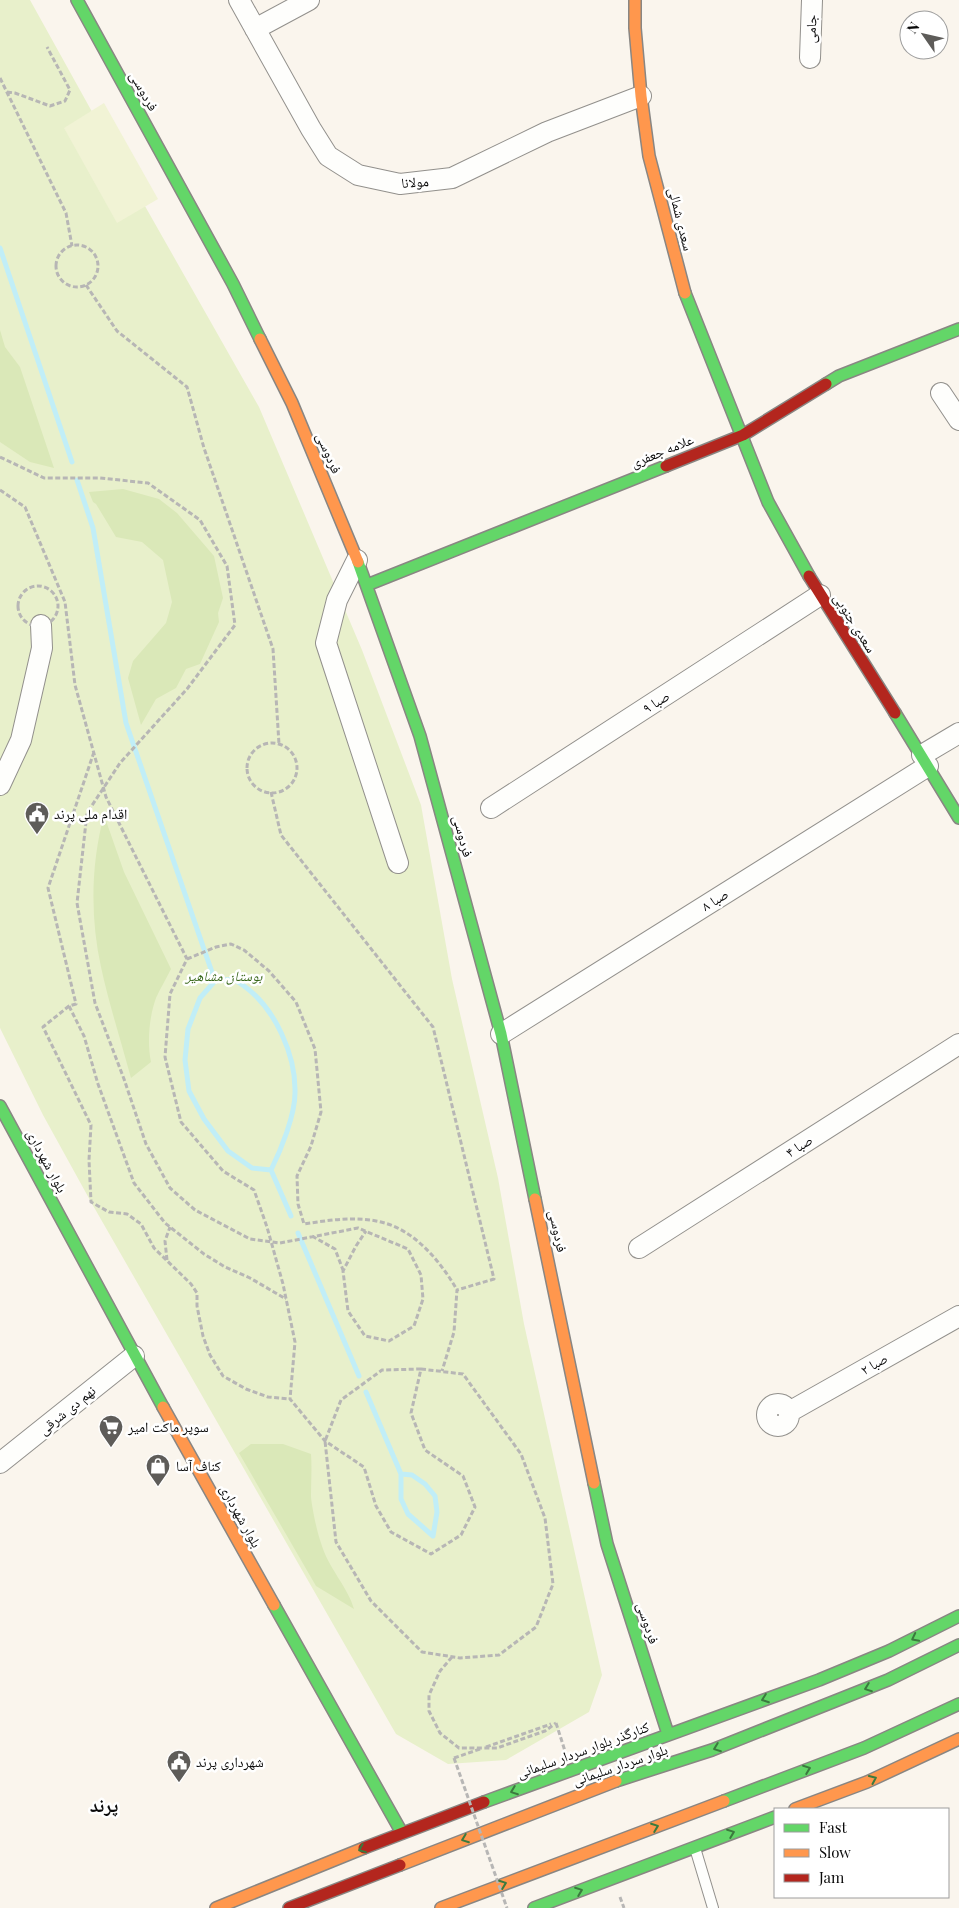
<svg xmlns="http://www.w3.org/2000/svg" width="959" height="1908" font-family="'Playfair Display','Noto Naskh Arabic',serif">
  <rect width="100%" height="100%" fill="#faf5ed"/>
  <!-- green -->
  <path fill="#e8f0cb" d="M0,0H30L116,155L259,407L362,650L421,805L452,979L498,1178L524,1324L602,1675L589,1712L506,1760L448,1764L396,1734L91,1202L43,1115L0,1028Z"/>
  <!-- forest -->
  <path fill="#dae8b8" d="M0,330L5,347L20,367L54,468L30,462L0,442Z
    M123,489L159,499L177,513L214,556L223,598L218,613L219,622L200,664L186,669L176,688L156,699L141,725L128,678L133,661L166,623L172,602L163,560L142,542L116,537L96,504L93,502L89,492Z
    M104,815L124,872L171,969C166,979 160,989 156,998C149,1017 147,1043 151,1062L131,1078C121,1041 109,1004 101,967C90,917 91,864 104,815Z
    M251,1444H283L311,1454C312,1468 311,1483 311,1497C312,1508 317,1532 321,1543C328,1568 348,1587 354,1609L316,1586L239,1453Z"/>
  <!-- pitch -->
  <path fill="#f1f3d5" d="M104,103L158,199L117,223L64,128Z"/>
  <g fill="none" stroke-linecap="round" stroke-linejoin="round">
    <!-- stream -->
    <path stroke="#c1eef7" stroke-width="5" d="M0,248L72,462
      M77,480L93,528L126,723L215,981C220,981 229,978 234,980C237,981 241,984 244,986C275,1008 296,1055 295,1093C295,1115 281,1150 271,1170L291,1216
      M215,981L200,998L188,1029L185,1060L189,1091L204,1119L228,1151L252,1168L271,1170
      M298,1233L359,1376
      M366,1392L401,1474V1499L408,1514L433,1536
      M401,1474L412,1475L425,1484L435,1496L437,1512L433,1536"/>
    <defs>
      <path id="lane" d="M695,1848L713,1908"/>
      <path id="street" d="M239,0L311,129L328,156L358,175L400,184L452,178L547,132L641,96
        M255,29L309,0
        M810,58L812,0
        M941,393L959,420
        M357,560L337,600L326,643L398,863
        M922,755L959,733
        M0,785L21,740L42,648L41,625
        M491,808L820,595
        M501,1034L928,766
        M639,1248L959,1044
        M767 1415a11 11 0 1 1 22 0a11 11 0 1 1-22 0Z
        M789,1412L959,1316
        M0,1463L134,1356"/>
      <path id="fast" d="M77,0L233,284L260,339
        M685,293L768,502L809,576
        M826,384L839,376L959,329
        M358,562L420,736L501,1034L535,1199
        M367,585L666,466
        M895,713L959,818
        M0,1106L163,1407
        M594,1483L607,1544L668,1734
        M274,1605L402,1833
        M616,1781L712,1750L888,1680L959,1645
        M724,1801L864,1748L959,1704
        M484,1802L819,1680L889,1651L959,1616
        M534,1908L775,1817"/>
      <path id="slow" d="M635,0V28L641,96L649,156L685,293
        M260,339L292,403L358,562
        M535,1199L594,1483
        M163,1407L274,1605
        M795,1809L867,1782L959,1739
        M400,1865L616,1781
        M216,1908L364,1848
        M441,1908L724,1801"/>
      <path id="jam" d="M666,466L743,435L826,384
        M809,576L895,713
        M364,1848L484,1802
        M289,1908L400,1865"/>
    </defs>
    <!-- lane casing -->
    <use href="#lane" stroke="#92908c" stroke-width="12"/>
    <!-- street casing -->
    <use href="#street" stroke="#92908c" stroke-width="22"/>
    <!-- fast casing -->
    <use href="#fast" stroke="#898683" stroke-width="14"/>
    <!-- slow casing -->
    <use href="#slow" stroke="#898683" stroke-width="14"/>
    <!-- jam casing -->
    <use href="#jam" stroke="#898683" stroke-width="14"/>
    <!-- path -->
    <path stroke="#b7b6b5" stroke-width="3" stroke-dasharray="5 2.5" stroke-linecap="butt" d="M0,78L66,213L72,246
      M7,92L15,93L50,106L65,101L70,90L47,47
      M56 266a21 21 0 1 1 42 0a21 21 0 1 1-42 0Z
      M86,285L117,331L187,387L204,448L273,649L279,744
      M0,457L44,478H100L148,483L200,520L227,566L235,625L187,689L120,763L87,813L77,903L95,1003L124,1079L146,1144L170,1188L195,1210L250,1239L280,1243L358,1228L408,1249L421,1275L423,1299L414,1326L389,1341L365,1336L348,1311L343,1271L356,1246L366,1231
      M0,490L25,507L65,602L75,685L106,797L187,959L170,994L165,1057L181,1122L223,1171L254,1190L267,1227L283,1284L295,1342L290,1399L325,1441L364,1467L376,1506L391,1532L431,1554L461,1535L475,1507L463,1476L425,1450L411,1413L421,1369
      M18 606a20 20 0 1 1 40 0a20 20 0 1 1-40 0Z
      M247 768a25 25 0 1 1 50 0a25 25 0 1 1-50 0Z
      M94,752L48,888L76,1004L69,1006L43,1027L91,1125L89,1160L91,1202L109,1212L127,1214L141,1224L154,1248L191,1284L197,1293V1306L203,1336L210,1355L223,1376L246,1389L268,1397L290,1399
      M271,792L281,835L433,1027L494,1279L457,1290L454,1332L442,1371
      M187,959L216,947L231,944L244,950L269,971L296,1002L315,1049L321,1112L311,1146L297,1176L298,1204L304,1224C329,1220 356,1216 381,1222C415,1230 441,1262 457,1290
      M69,1006L84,1036L98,1084L134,1183L165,1223L204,1254L225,1267L250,1278L286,1299
      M312,1236L335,1249L343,1270
      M167,1260L165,1241L170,1227
      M421,1369L463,1374L521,1454L545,1518L553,1584L536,1627L499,1655L460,1658L422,1652L371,1601L336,1542L325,1441L341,1400L382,1370Z
      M452,1657L440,1671L429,1695V1711L440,1733L459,1748H497L545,1731L556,1723
      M556,1723L565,1751
      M486,1747L551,1724
      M454,1758L480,1749
      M620,1897L624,1908"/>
    <!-- lane -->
    <use href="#lane" stroke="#fefefc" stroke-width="10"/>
    <!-- street -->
    <use href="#street" stroke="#fefefc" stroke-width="20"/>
    <!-- fast -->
    <use href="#fast" stroke="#63d668" stroke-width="11"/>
    <!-- slow -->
    <use href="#slow" stroke="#ff974d" stroke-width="11"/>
    <!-- jam -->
    <use href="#jam" stroke="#b3261e" stroke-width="11"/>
    <!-- path-bridge -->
    <path stroke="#b7b6b5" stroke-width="3" stroke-dasharray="5 2.5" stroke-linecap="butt" d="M454,1758L507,1908"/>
  </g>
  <!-- one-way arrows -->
  <defs><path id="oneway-chevron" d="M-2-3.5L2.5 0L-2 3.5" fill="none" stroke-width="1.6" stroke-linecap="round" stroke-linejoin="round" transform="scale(1.25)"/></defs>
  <g stroke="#3b7a3e">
    <use href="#oneway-chevron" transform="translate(915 1638) rotate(153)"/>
    <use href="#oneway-chevron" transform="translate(868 1688) rotate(159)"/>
    <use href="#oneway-chevron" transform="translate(765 1699) rotate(160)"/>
    <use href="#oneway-chevron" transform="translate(717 1748) rotate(159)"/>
    <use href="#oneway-chevron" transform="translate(807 1769) rotate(-21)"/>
    <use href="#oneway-chevron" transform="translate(873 1779) rotate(-24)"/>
    <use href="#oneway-chevron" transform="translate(514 1791) rotate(159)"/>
    <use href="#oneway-chevron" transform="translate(655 1827) rotate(-21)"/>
    <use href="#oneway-chevron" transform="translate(731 1833) rotate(-21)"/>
    <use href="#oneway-chevron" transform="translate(465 1839) rotate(159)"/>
    <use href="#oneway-chevron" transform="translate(362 1849) rotate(158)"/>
    <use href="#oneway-chevron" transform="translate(503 1884) rotate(-21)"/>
    <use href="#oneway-chevron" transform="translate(579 1891) rotate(-21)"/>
  </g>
  <!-- icons -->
  <defs>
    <symbol id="civic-pin" viewBox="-11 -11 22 30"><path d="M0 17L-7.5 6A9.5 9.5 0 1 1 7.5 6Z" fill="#5e5c59" stroke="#fff"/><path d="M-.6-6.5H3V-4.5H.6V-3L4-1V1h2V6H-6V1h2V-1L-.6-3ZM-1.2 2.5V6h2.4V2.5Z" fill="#fff"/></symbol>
    <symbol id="supermarket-pin" viewBox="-11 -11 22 30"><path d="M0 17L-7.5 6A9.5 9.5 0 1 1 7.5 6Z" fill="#5e5c59" stroke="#fff"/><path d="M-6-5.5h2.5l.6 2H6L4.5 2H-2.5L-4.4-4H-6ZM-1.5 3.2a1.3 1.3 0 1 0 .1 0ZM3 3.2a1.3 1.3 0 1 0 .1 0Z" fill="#fff"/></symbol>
    <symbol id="shop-pin" viewBox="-11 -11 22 30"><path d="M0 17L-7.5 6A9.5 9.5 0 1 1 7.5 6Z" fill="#5e5c59" stroke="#fff"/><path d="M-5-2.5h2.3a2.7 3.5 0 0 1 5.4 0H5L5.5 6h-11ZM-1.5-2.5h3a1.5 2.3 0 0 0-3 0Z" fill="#fff"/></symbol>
  </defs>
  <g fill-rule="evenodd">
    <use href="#civic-pin" x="23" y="800" width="28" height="38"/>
    <use href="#supermarket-pin" x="97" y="1413" width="28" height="38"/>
    <use href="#shop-pin" x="144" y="1452" width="28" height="38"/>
    <use href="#civic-pin" x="165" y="1748" width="28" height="38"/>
  </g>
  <g text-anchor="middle" stroke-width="5" stroke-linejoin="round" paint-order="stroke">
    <!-- street labels -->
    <g font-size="14" fill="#0a0a0a" stroke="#fff">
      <text transform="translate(811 29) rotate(-88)" y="5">جامی</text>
      <text transform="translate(144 91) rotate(61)" y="5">فردوسی</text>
      <text transform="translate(415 182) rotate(-4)" y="5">مولانا</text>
      <text transform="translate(681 219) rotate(76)" y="5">سعدی شمالی</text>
      <text transform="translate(662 451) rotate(-22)" y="5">علامه جعفری</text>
      <text transform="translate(329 453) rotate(67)" y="5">فردوسی</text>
      <text transform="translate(855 623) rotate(58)" y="5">سعدی جنوبی</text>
      <text transform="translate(656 702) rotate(-33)" y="5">صبا ۹</text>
      <text transform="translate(463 836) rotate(75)" y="5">فردوسی</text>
      <text transform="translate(715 900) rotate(-32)" y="5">صبا ۸</text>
      <text transform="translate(799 1146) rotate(-33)" y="5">صبا ۴</text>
      <text transform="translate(47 1161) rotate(62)" y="5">بلوار شهرداری</text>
      <text transform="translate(558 1231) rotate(78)" y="5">فردوسی</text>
      <text transform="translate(874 1364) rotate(-30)" y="5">صبا ۲</text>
      <text transform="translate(67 1410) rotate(-39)" y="5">نهم دی شرقی</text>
      <text transform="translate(241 1516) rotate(61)" y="5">بلوار شهرداری</text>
      <text transform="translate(648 1623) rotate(72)" y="5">فردوسی</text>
      <text transform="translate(583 1750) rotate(-20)" y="5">کنارگذر بلوار سردار سلیمانی</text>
      <text transform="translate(620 1765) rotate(-19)" y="5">بلوار سردار سلیمانی</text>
    </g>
    <!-- poi labels -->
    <g font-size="14" fill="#0a0a0a" stroke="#fff" text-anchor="start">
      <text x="54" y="819">اقدام ملی پرند</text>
      <text x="128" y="1432">سوپر ماکت امیر</text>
      <text x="176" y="1471">کناف آسا</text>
      <text x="196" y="1767">شهرداری پرند</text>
    </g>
    <!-- park labels -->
    <g font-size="14" font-style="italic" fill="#366517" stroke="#fff">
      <text x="224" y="981">بوستان مشاهیر</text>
    </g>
    <!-- district labels -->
    <g font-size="19" font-weight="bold" fill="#0a0a0a" stroke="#fff">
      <text x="104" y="1812">پرند</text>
    </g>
  </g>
  <!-- legend -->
  <rect x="774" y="1808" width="175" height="90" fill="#ffffff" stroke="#9d9d9d"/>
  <rect x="784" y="1824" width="25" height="8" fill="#63d668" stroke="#9d9d9d"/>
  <text x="819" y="1833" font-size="15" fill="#0a0a0a">Fast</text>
  <rect x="784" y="1849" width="25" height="8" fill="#ff974d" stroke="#9d9d9d"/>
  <text x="819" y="1858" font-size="15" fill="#0a0a0a">Slow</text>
  <rect x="784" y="1874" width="25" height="8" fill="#b3261e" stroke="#9d9d9d"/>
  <text x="819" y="1883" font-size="15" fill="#0a0a0a">Jam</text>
  <!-- north arrow -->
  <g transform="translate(924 35) rotate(304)"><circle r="24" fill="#ffffff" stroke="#9d9d9d"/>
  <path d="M0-4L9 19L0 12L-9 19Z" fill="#5e5c59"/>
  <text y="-8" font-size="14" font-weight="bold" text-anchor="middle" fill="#0a0a0a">N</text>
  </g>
</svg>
